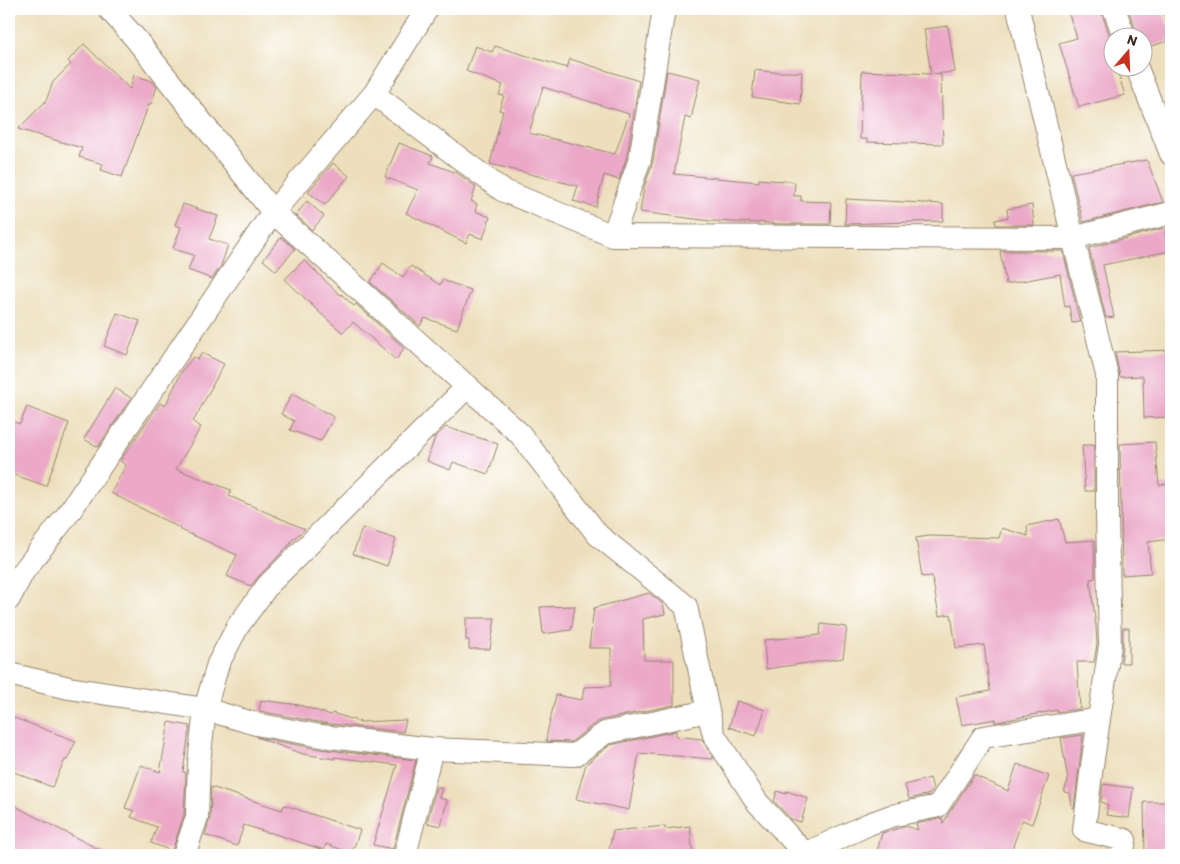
<svg xmlns="http://www.w3.org/2000/svg" width="1180" height="864" font-family="Itim,sans-serif">
  <rect width="100%" height="100%" fill="#fff"/>
  <filter id="ink" filterUnits="userSpaceOnUse"><feTurbulence type="fractalNoise" baseFrequency=".02" numOctaves="2"/><feDisplacementMap in="SourceGraphic" scale="10" xChannelSelector="R" yChannelSelector="G"/><feConvolveMatrix kernelMatrix="1 2 1 2 8 2 1 2 1" color-interpolation-filters="sRGB"/></filter>
  <filter id="wash" filterUnits="userSpaceOnUse"><feTurbulence type="fractalNoise" baseFrequency=".0096" numOctaves="4" result="noise"/><feDisplacementMap in="SourceGraphic" scale="20" xChannelSelector="R" yChannelSelector="G"/><feGaussianBlur stdDeviation="1.12" result="paint"/><feColorMatrix in="noise" values="0 0 0 0 0 0 0 0 0 0 0 0 0 0 0 0 0 1.4 0 .05"/><feComposite in="paint" operator="in"/></filter>
  <g filter="url(#wash)">
    <rect width="100%" height="100%" fill="#eddfbc"/>
    <g id="blocks">
      <!-- building -->
      <path fill="#eba9c7" fill-rule="evenodd" d="M1067,9H1101L1102,14L1112,42V68H1116L1125,95L1079,107L1059,43L1077,38Z
        M1128,9H1162L1171,34V40L1142,49V38H1138L1137,33Z
        M948,26L955,72L933,74L941,75L943,144L867,142V139H860L862,71L931,74L924,29Z
        M84,44L130,89L134,75L152,81L157,87L151,104H149L122,177L101,170L103,164L79,157L82,148L18,129L46,101L53,82L71,64L68,61Z
        M475,46L492,52L495,46L567,68L570,59L639,81L627,156L619,180L604,175L596,207L573,201L578,186L490,164L503,111L499,110L504,96L499,95L503,85L466,71ZM543,87L629,114L615,154L529,133Z
        M755,70L771,72H802L800,104L752,97Z
        M667,71L700,79L691,119L685,117L674,174L759,182V179L795,182L794,196H801V201L831,202L830,224H779L759,222V223L711,221L640,212L644,188L653,161Z
        M399,143L433,156L430,163L457,173L476,187L471,201L477,204L475,211L490,217L483,239L470,234L466,243L406,213L418,190L385,177Z
        M1147,160L1163,202L1083,222L1071,173Z
        M333,163L349,176L325,205L308,192Z
        M846,199L943,204V221L845,224Z
        M307,201L324,216L312,230L296,215Z
        M183,204L218,216L209,239L228,245L221,266L212,279L188,270L194,255L173,249L181,227L175,225Z
        M1032,205L1034,225H996L995,220L1008,217L1007,209Z
        M1164,228L1169,251L1103,265L1114,317L1106,318L1089,248Z
        M281,237L295,249L276,271L263,260Z
        M1000,251H1063L1080,322L1072,323L1069,306L1065,307L1060,274L1006,284Z
        M304,260L340,295L341,294L354,306L356,304L404,348L396,360L353,322L343,333L318,311L285,279Z
        M383,263L403,277L411,266L440,285L442,280L471,290L457,329L425,318L420,326L370,282Z
        M117,313L140,321L127,355L104,346Z
        M1171,350V417L1144,418L1143,376L1120,377L1115,352Z
        M202,353L224,364L193,422L201,427L176,469L231,490L229,496L305,529L292,540L289,545L259,576L251,586L227,576L237,555L179,529L180,528L111,493L126,465L120,461L160,403L165,406L182,371L193,357L198,359Z
        M115,388L131,398L98,447L84,439Z
        M292,394L334,417L321,441L290,430L294,421L281,414Z
        M27,407L69,423L46,486L9,473V420L20,424Z
        M446,427L498,444L488,474L453,462L450,470L427,461L435,437Z
        M1155,442L1159,485L1171,484V539L1148,542L1151,573L1122,575L1120,444Z
        M1082,445H1094V491H1085Z
        M1059,519L1065,542L1094,540L1095,578L1090,579L1096,627L1097,644L1094,662H1077L1080,709L1057,712V710L997,722H994L996,719L962,725L956,697L990,691L984,645L956,648L951,614L939,616L932,576L922,577L916,538L929,536L999,538L1002,528L1028,536L1027,526Z
        M362,528L396,539L387,566L353,554Z
        M649,593L663,604L665,614L643,619L644,660H674V705L602,720L597,722L571,742L546,741L547,733L556,695L582,700L584,687L611,686V648H589L594,608Z
        M575,606L571,630L543,634L540,607Z
        M466,618H495L490,649H469V640H466Z
        M821,624L847,627L843,658L766,669L764,640L820,635Z
        M1123,628H1129V663H1121L1123,647Z
        M261,700L299,705L331,715L332,713L361,722L406,720L403,732L323,723L259,711Z
        M737,701L765,710L756,736L729,727Z
        M9,716L76,741L67,760H65L52,787L9,770Z
        M169,722L190,726L183,772L186,773L184,815L172,851L151,843L157,827L131,817L134,811L125,808L141,765L160,772Z
        M676,731V736L702,739L714,759L639,753L629,810L576,799L586,764L610,745Z
        M1083,735L1074,808H1072L1070,793L1064,792L1068,780L1061,738Z
        M256,737L319,749L416,760L393,849L373,845L397,765L334,757V759L303,754Z
        M1017,764L1049,776L1032,824L1022,820L1010,855H876L882,833L906,826L918,830L916,824L942,818L943,824L949,813L974,775L1008,791Z
        M930,778L933,789L930,794L909,799L905,785Z
        M1103,784L1133,788L1129,818L1106,815L1108,805L1101,802Z
        M211,787L282,810L284,805L360,830L352,853L326,844L324,850L269,832V833L244,825L237,846L205,835L210,818Z
        M436,787L442,788L439,798L447,800L441,826L427,823Z
        M777,791L786,794V791L808,798L801,822L791,819L774,801Z
        M9,802L28,813L110,855H9Z
        M1144,802H1170L1171,855H1145Z
        M665,826L666,829L690,826L693,855H608L613,831Z"/>
    </g>
  </g>
  <g filter="url(#ink)">
    <use href="#blocks" fill-opacity="0" stroke="#94846d" stroke-width="1"/>
    <g fill="none" stroke-linecap="round" stroke-linejoin="round">
      <defs>
        <path id="minor" d="M109,9L135,38L273,212L520,434L598,535L686,606L708,711L714,735L757,802L806,855
          M1018,9L1073,238L1107,375V515L1110,645L1092,766L1084,830L1125,840L1122,855
          M1114,9L1125,38
          M1137,68L1171,154
          M374,94L502,190L613,236L1073,238L1171,213
          M613,236L640,159L664,9
          M9,599L23,572L68,514L273,212L374,94L427,9
          M9,674L69,688L205,709L256,724L321,736L432,749
          M805,854L869,824L891,816L938,806L983,737L1099,719
          M184,855L197,817L199,763L205,709L218,664L238,626L268,585L468,386
          M405,855L432,749L575,755L605,733L708,711"/>
      </defs>
      <!-- minor casing -->
      <use href="#minor" stroke="#94846d" stroke-width="24"/>
      <!-- minor -->
      <use href="#minor" stroke="#fff" stroke-width="22"/>
    </g>
  </g>
  <!-- margin -->
  <rect width="1180" height="864" fill="none" stroke="#fff" stroke-width="30"/>
  <!-- north arrow -->
  <g transform="translate(1128 52) rotate(19)"><circle r="24" fill="#ffffff" stroke="#b1aaa5"/>
  <path d="M0-4L9 19L0 12L-9 19Z" fill="#c8321e"/>
  <text y="-8" font-size="14" font-weight="bold" text-anchor="middle" fill="#3b2a1e">N</text>
  </g>
</svg>
